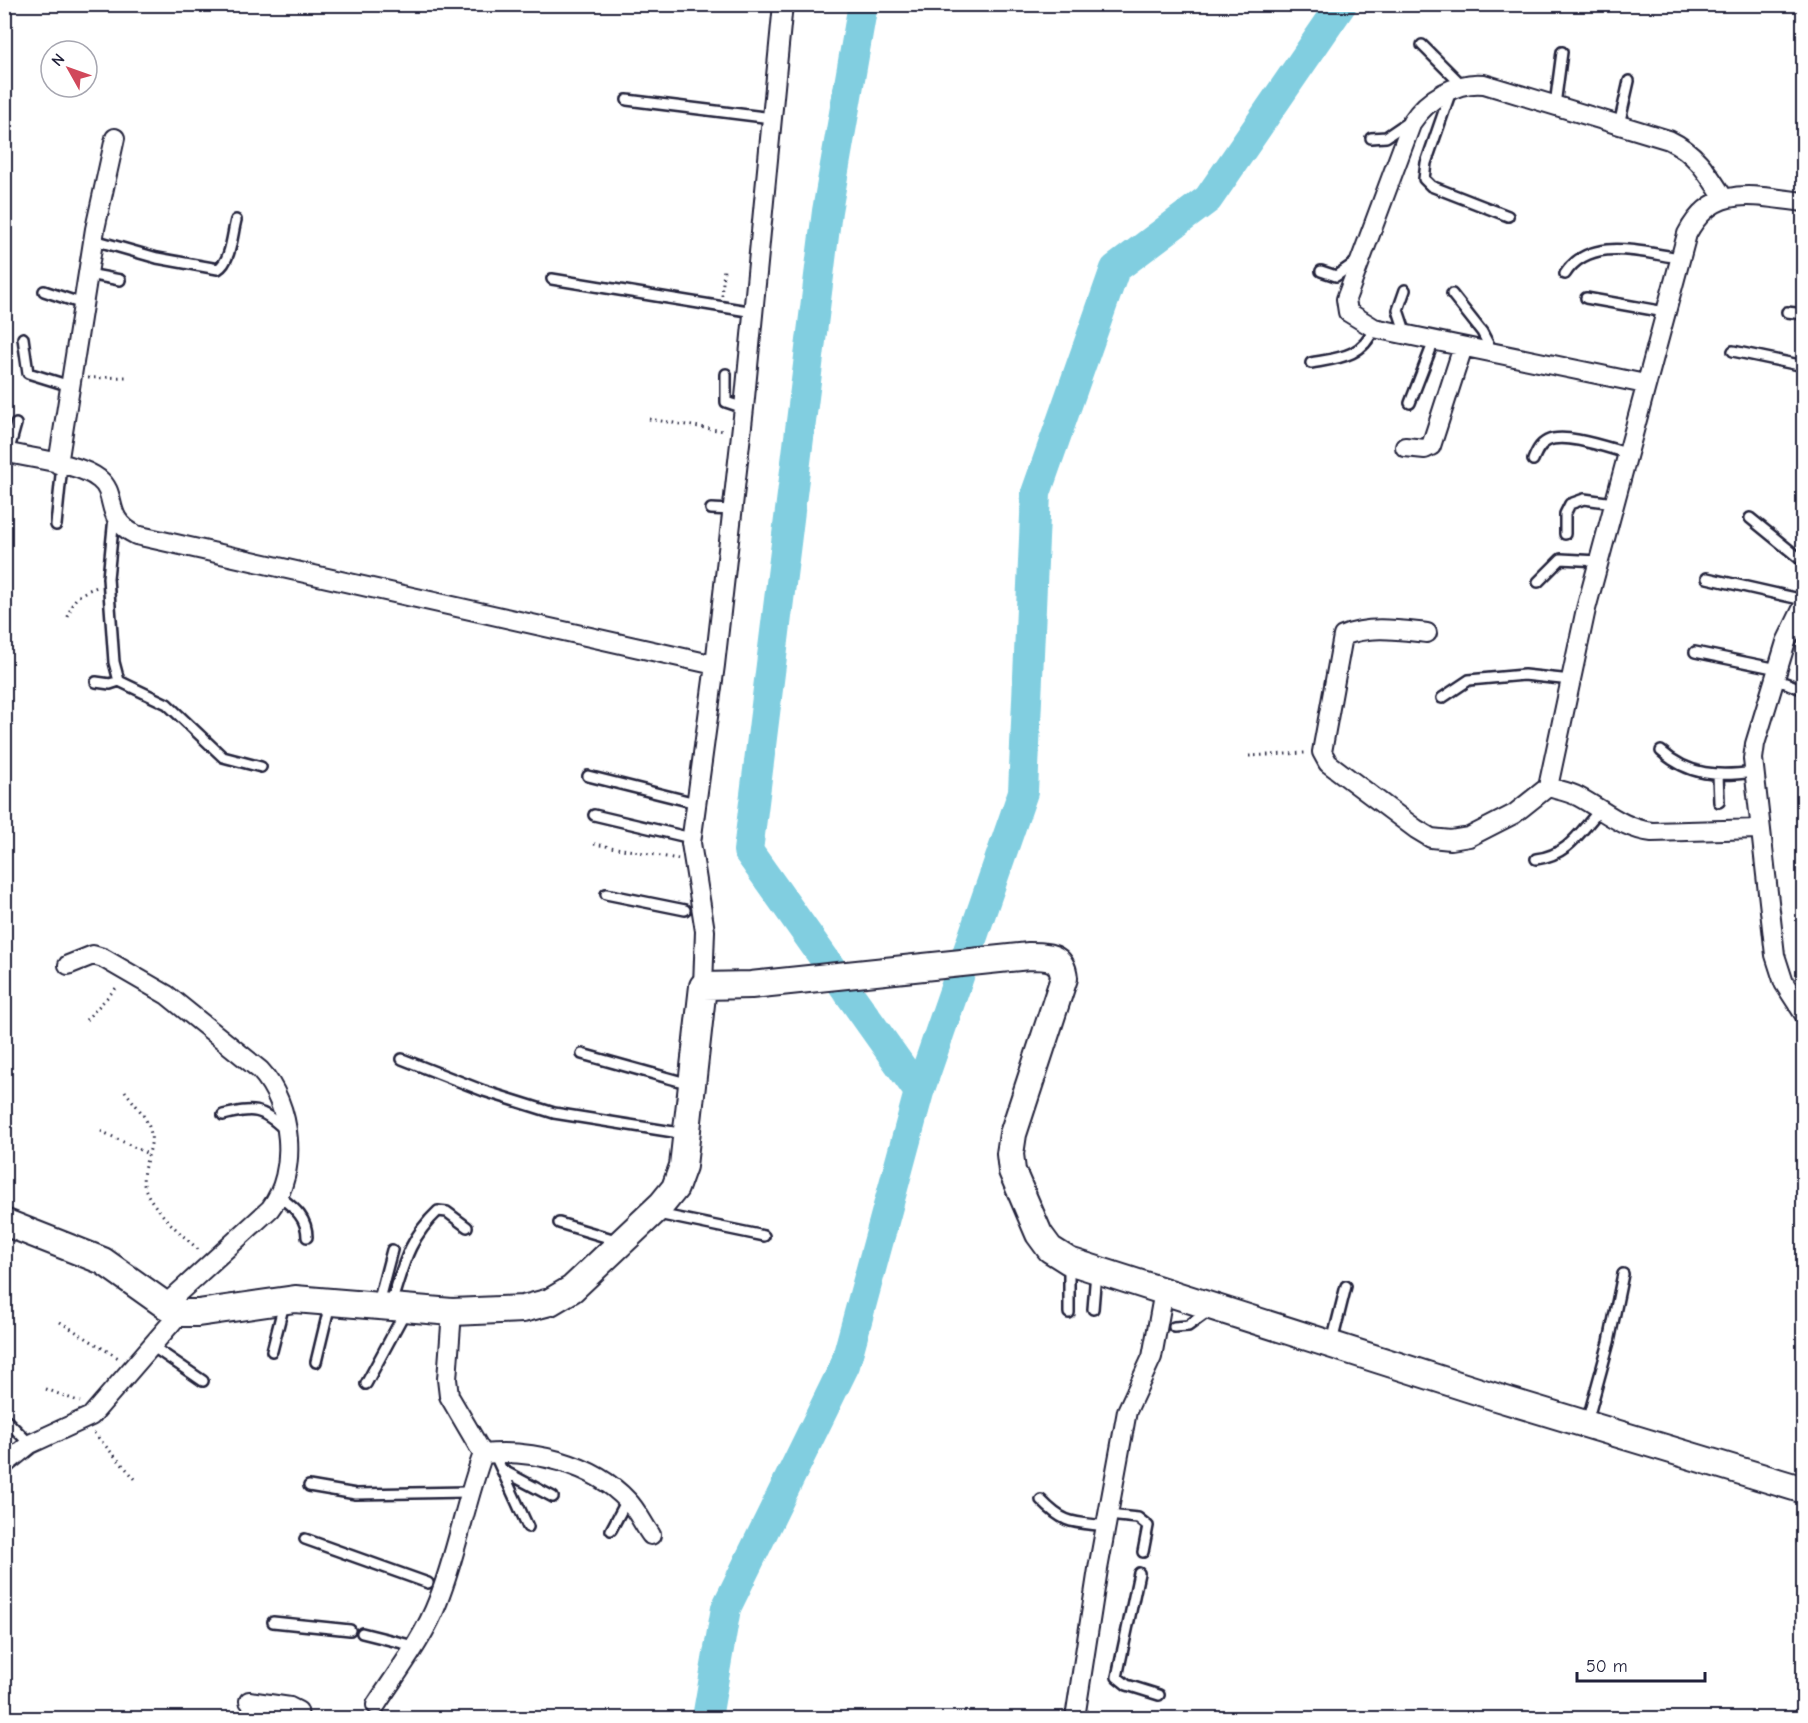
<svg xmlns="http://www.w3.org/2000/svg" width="1808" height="1723" font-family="'Comic Neue',sans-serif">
  <rect width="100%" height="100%" fill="#fff"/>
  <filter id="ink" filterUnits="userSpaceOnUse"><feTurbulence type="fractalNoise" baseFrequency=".0167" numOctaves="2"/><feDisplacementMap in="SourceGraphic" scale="12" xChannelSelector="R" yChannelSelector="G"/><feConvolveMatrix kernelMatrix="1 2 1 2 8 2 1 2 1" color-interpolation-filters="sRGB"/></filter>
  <g filter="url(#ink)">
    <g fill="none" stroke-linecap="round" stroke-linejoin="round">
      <!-- river -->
      <path stroke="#81cee0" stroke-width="30" d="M919,1092L1023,792L1036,493L1115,269L1208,199L1342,4
        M707,1718L726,1608L845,1365L919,1092L748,851L827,211L863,4"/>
      <defs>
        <path id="service" d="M1422,45L1462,85
          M1451,91L1426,163L1424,179L1431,186L1508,216
          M627,100L772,118
          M1555,105L1562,52
          M1619,125L1629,81
          M1371,138L1386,137L1408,122
          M94,240L157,258L218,269C231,261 232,235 236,220
          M1321,271L1336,276L1356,262
          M88,274L120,280
          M1565,274C1590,235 1642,253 1680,258
          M552,279L754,312
          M1405,290L1398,310L1406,334
          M44,291L83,304
          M1452,294L1482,332L1492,351
          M1586,298L1665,312
          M1787,312L1804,314
          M23,338L28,373L70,386
          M1733,351L1804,366
          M1311,363C1338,358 1363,357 1374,328
          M726,374V402L744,408
          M1410,403L1434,341
          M8,453L16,424
          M1533,460C1536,453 1539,445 1547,441C1565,432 1608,448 1627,453
          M711,509L732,510
          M114,517L108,578L114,662L119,681L167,704L223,757L261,767
          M1750,518L1804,562
          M56,525L62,465
          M1565,534V514L1570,504L1584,499L1614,503
          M1707,578L1804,600
          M1538,582L1561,559L1599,561
          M1695,652L1778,669
          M1775,679L1804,690
          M96,682L110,684L119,681
          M1442,698L1469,680L1524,675L1571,680
          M1661,751C1689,776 1718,777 1754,772
          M1718,774L1719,802
          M588,776L696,803
          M594,815L691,838
          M1536,859C1568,855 1579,833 1600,810
          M606,894L685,910
          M582,1054L690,1084
          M402,1059L484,1091L554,1113L686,1134
          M223,1115C254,1108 261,1107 285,1130
          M280,1197C294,1208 307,1217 307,1237
          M658,1214L764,1236
          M559,1223L619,1241
          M1069,1263V1313
          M378,1303L392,1250
          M391,1304C403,1267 408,1239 438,1211L447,1212L467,1227
          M1093,1309L1096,1272
          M1174,1327L1188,1326L1210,1310
          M1332,1342L1346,1286
          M152,1346L203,1381
          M272,1351L284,1304
          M316,1362L330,1304
          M366,1384L406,1310
          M4,1418L30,1444
          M1587,1422L1609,1342L1623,1274
          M494,1453L528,1527
          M502,1470L553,1497
          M309,1486L356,1494L468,1492
          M1041,1500C1065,1525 1073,1522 1106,1526
          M1108,1515L1138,1518L1148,1526L1143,1552
          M611,1530L627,1500
          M305,1539L428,1583
          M1139,1573L1117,1677L1127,1685L1159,1695
          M273,1622L350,1630
          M362,1633L414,1646"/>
        <path id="minor" d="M1645,384L1374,328L1348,312L1346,299L1412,122C1427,99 1457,81 1484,84L1669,140C1696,153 1707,172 1723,197
          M1405,447L1425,449L1431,446L1463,347
          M4,452C29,458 80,463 99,479C119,495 102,518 136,535L715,665
          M58,464L95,229L115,138
          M1804,605L1786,642L1755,744L1753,759L1775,955L1784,983L1804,1014
          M1427,633C1399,630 1370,625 1343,636L1322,752L1328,763L1416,829L1431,838L1451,840L1469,837L1514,814L1548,787L1586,609L1687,234C1714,182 1755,197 1804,202
          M1548,787C1558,790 1570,792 1579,797C1605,811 1622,828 1652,832L1759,829
          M68,965L93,955L103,958L167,995L260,1070C292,1104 299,1172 270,1209L165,1305
          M703,986L705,931L691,843L715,665L744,408L783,4
          M452,1312L447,1379L449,1396L483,1454
          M483,1454C531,1449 593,1463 628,1501C637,1510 643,1524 651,1535
          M4,1465L30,1444L91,1416L180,1313
          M249,1701L290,1707L298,1711L299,1718
          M376,1705C398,1671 424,1638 438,1601C457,1553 465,1502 483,1454
          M1075,1718L1098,1569L1127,1411L1152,1357L1164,1291"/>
        <path id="secondary" d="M4,1222L103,1261L165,1305L180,1313H198L295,1299L452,1312L523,1309L550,1302L572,1289L662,1204L675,1188L683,1166L703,986L751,985L1029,956C1048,956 1062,956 1064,978L1013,1134L1010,1154L1012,1171L1039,1234L1050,1249L1069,1261L1499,1398L1804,1490"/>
      </defs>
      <!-- service casing -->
      <use href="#service" stroke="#22223b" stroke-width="14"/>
      <!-- minor casing -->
      <use href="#minor" stroke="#22223b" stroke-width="22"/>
      <!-- secondary casing -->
      <use href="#secondary" stroke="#22223b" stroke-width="30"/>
      <!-- path -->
      <path stroke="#22223b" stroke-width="3" stroke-dasharray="1.5 4.5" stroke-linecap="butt" d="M722,296L724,268
        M88,378L128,377
        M649,419L724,431
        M68,617C73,598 78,594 97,587
        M1249,756L1305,753
        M594,844L678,859
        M86,1020L118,986
        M125,1091C134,1104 148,1117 151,1134C154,1153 138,1169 145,1188C152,1209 183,1236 200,1251
        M101,1131L148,1154
        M60,1322L120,1359
        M46,1389L80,1402
        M94,1433L137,1481"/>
      <!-- service -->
      <use href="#service" stroke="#fff" stroke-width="9"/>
      <!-- minor -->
      <use href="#minor" stroke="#fff" stroke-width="18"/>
      <!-- secondary -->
      <use href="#secondary" stroke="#fff" stroke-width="26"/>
    </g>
  </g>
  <!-- margin -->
  <rect width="1808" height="1723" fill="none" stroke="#fff" stroke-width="24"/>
  <rect x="12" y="12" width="1784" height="1699" fill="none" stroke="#22223b" stroke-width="2" filter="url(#ink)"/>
  <!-- north arrow -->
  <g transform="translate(69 69) rotate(310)"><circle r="28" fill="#ffffff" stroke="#a7a7b1" stroke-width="1.5"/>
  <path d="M0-4.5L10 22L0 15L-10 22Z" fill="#d1495b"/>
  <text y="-9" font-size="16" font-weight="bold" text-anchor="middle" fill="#22223b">N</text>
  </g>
  <!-- scale -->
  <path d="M1577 1672v9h128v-9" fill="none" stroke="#22223b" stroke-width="3"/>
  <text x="1586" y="1672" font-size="18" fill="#22223b" stroke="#ffffff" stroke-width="4.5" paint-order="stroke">50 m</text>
</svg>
